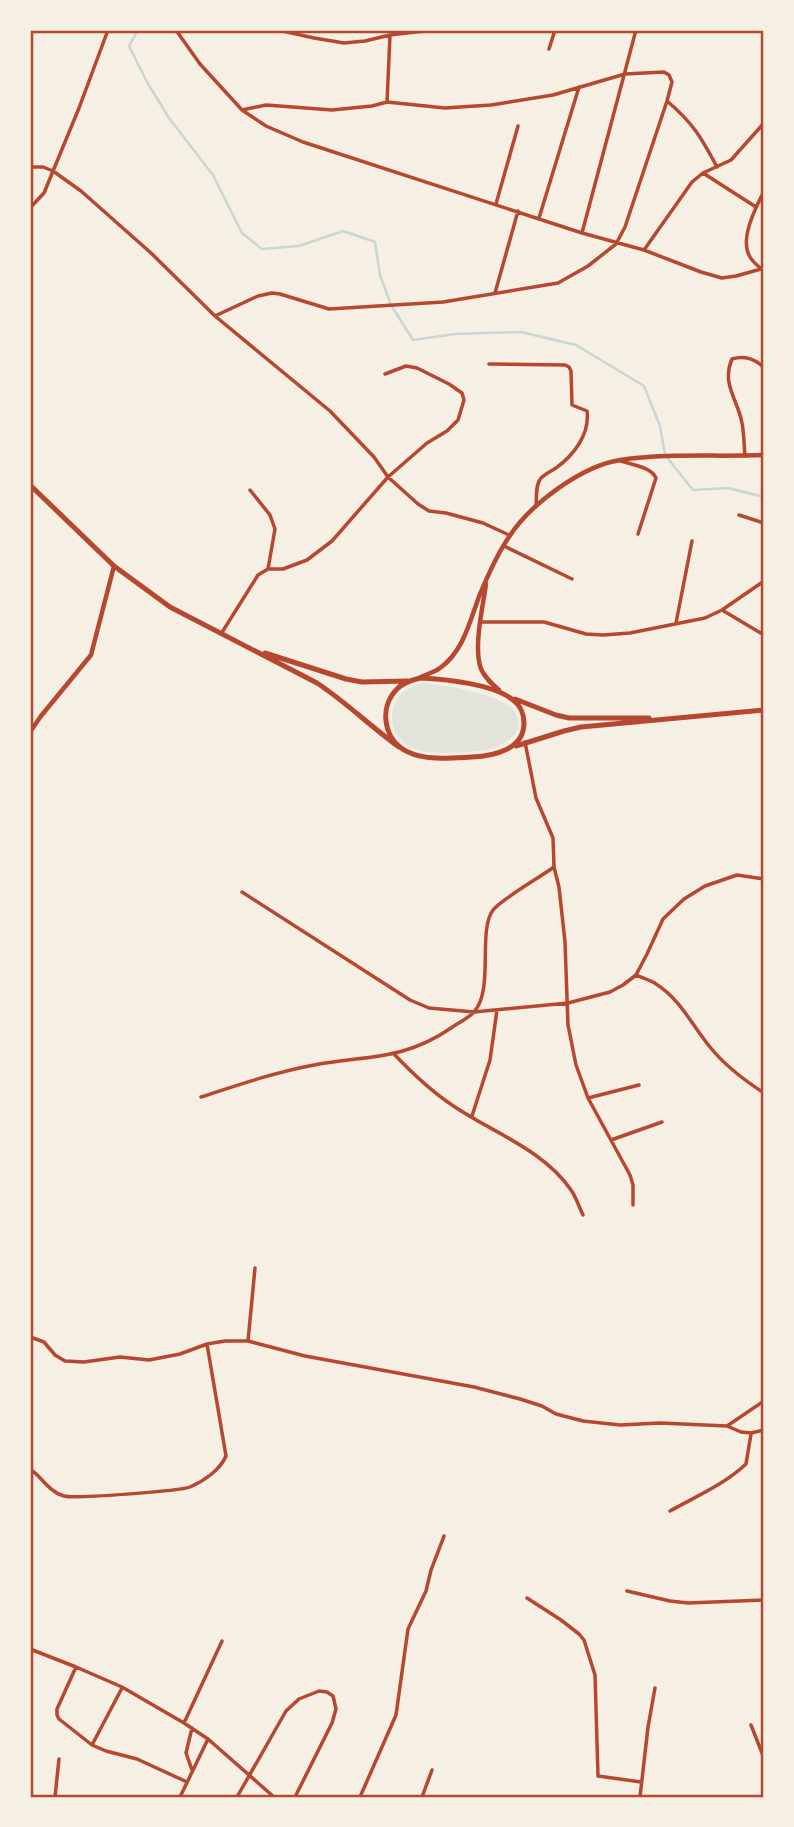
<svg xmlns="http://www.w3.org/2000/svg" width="794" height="1827" font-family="'Fira Sans Condensed',sans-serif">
  <rect width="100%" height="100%" fill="#f6efe4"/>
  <!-- green -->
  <path fill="#e2e4dc" d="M421,683C446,685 487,692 508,705C513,708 516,712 518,718C523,739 495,750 479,751C459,753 427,756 410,747C390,737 386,709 402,693C407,688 414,686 421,683Z"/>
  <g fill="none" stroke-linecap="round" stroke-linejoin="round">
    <!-- stream -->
    <path stroke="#c9d6d2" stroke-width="2.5" d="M138,30L129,46L147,82L169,118L213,175L242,233L262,249L299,246L343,231L375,242L380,275L391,305L413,340L455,334L521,332L576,345L644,386L660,426L665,455L693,490L728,488L764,497"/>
    <!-- minor -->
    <path stroke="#b5482f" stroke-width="3.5" d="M278,30L314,38L344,43L365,41L390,35L433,30
      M178,33L200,64L242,110L266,126L303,142L582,233L644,250L701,272L722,278L736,276L761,269
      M549,49L555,30
      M667,101C693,123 701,137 717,167
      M387,102L390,35
      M30,167H43L53,171L81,191L151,253L215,316L330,411L374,457L388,477L418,504L429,511L446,513L483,523L509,535
      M703,173L756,207
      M764,191C756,207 740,238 749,255C751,261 759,267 764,271
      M496,204L518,126
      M30,208L44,193L79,108L108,30
      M539,218L579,87
      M582,233L636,30
      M644,250L692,182L703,173L731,160L764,123
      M495,293L518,211
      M215,316L258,296L272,293L280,294L329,309L443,302L558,283L588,266L616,244L625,227L667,101L672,82L669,75L664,72L625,74L553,95L491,105L445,108L387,102L372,106L332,110L266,105L242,110
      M489,364L565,365L569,367L571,371L572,405L587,411C590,434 574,455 556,468C551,471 545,474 541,478C535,485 537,497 536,505
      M745,456C744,445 744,433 742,423C738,400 721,384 732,359C744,355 756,359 764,368
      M621,461C633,465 651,467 656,478L638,534
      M250,490L270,515L275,529L268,569
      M739,515L764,523
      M504,546L572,579
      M722,610L764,635
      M481,622H544L586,634L603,635L630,633L705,618L722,610L764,581
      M676,623L692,541
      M221,634L258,575L268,569H283L307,560L332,541L388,477L427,443L447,431L458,420L464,400L462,393L449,384L417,368L406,366L385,374
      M525,742L536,798L553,838L554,867L559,887L565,942L568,1025L576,1065L588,1098L630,1175L633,1185V1205
      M242,892L410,1000L429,1008L474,1012L568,1003L610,992L623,985L636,975L647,954L663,919L684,899L705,886L737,875L764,879
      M636,975C642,978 650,980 656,984C680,999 692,1025 710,1047C725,1066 744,1080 764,1093
      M394,1054C412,1073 431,1091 452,1105C491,1132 543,1149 571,1190C576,1197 579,1207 583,1215
      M201,1097C238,1085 276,1072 314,1065C367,1055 403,1061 451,1028C458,1023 467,1019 473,1013C495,991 477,932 493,910C503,898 539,878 554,867
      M588,1098L639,1085
      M472,1116L490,1060L497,1010
      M611,1140L662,1122
      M30,1337L44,1342L55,1355L65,1361L84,1362L120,1357L149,1360L180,1354L207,1344L225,1341H248L305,1356L474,1387L520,1399L542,1406L556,1414L583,1421L620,1425L660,1423L727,1426L741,1432L751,1433L764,1430
      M248,1341L255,1268
      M727,1426L764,1401
      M30,1469C41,1476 50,1493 64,1496C73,1499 180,1491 190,1487C204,1481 220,1470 226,1456L207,1344
      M670,1511C695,1497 725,1484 746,1464L751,1434
      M627,1591L670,1601L688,1603L764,1600
      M527,1598L561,1620L579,1634L584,1640L595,1675L598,1776L641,1782
      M30,1649L76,1667L122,1687L184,1723L208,1739L274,1797
      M76,1667L57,1709V1715L59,1719L92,1745L106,1751L137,1759L187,1782
      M184,1723L222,1641
      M751,1725L764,1758
      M92,1745L122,1688
      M192,1770L186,1753L192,1728
      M55,1797L59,1759
      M180,1797L208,1739
      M237,1797L286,1711L299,1699L319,1691L327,1692L333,1696L336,1709L332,1723L295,1797
      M360,1797L396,1715L408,1629L426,1591L431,1570L444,1536
      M422,1797L432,1770
      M640,1797L648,1727L655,1688"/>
    <!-- tertiary -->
    <path stroke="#b5482f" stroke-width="4.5" d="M486,584C483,607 473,647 481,669C485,678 492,684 499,690
      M421,677C427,674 435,672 440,668C464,651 470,620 480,594C488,575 497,554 509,537C530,504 582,466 620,460C668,453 716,457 764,455
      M30,732L41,716L91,655L114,566"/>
    <!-- primary -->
    <path stroke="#b5482f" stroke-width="5" d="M30,485L114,566L170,607L317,683C346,702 371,727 399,747
      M265,653L346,679L362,682L408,681
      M420,678C445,679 494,684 513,700C520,705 524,714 524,723C524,750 493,756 472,757C452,758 427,761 408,752C384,741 378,708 397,689C403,683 412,680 420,678Z
      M515,699L556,715L569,718H649
      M516,746L564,731L581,727L764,710"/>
  </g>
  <!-- border -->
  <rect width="794" height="1827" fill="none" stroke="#f6efe4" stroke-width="63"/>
  <rect x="32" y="32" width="730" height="1764" fill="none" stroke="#b5482f" stroke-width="2.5"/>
</svg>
